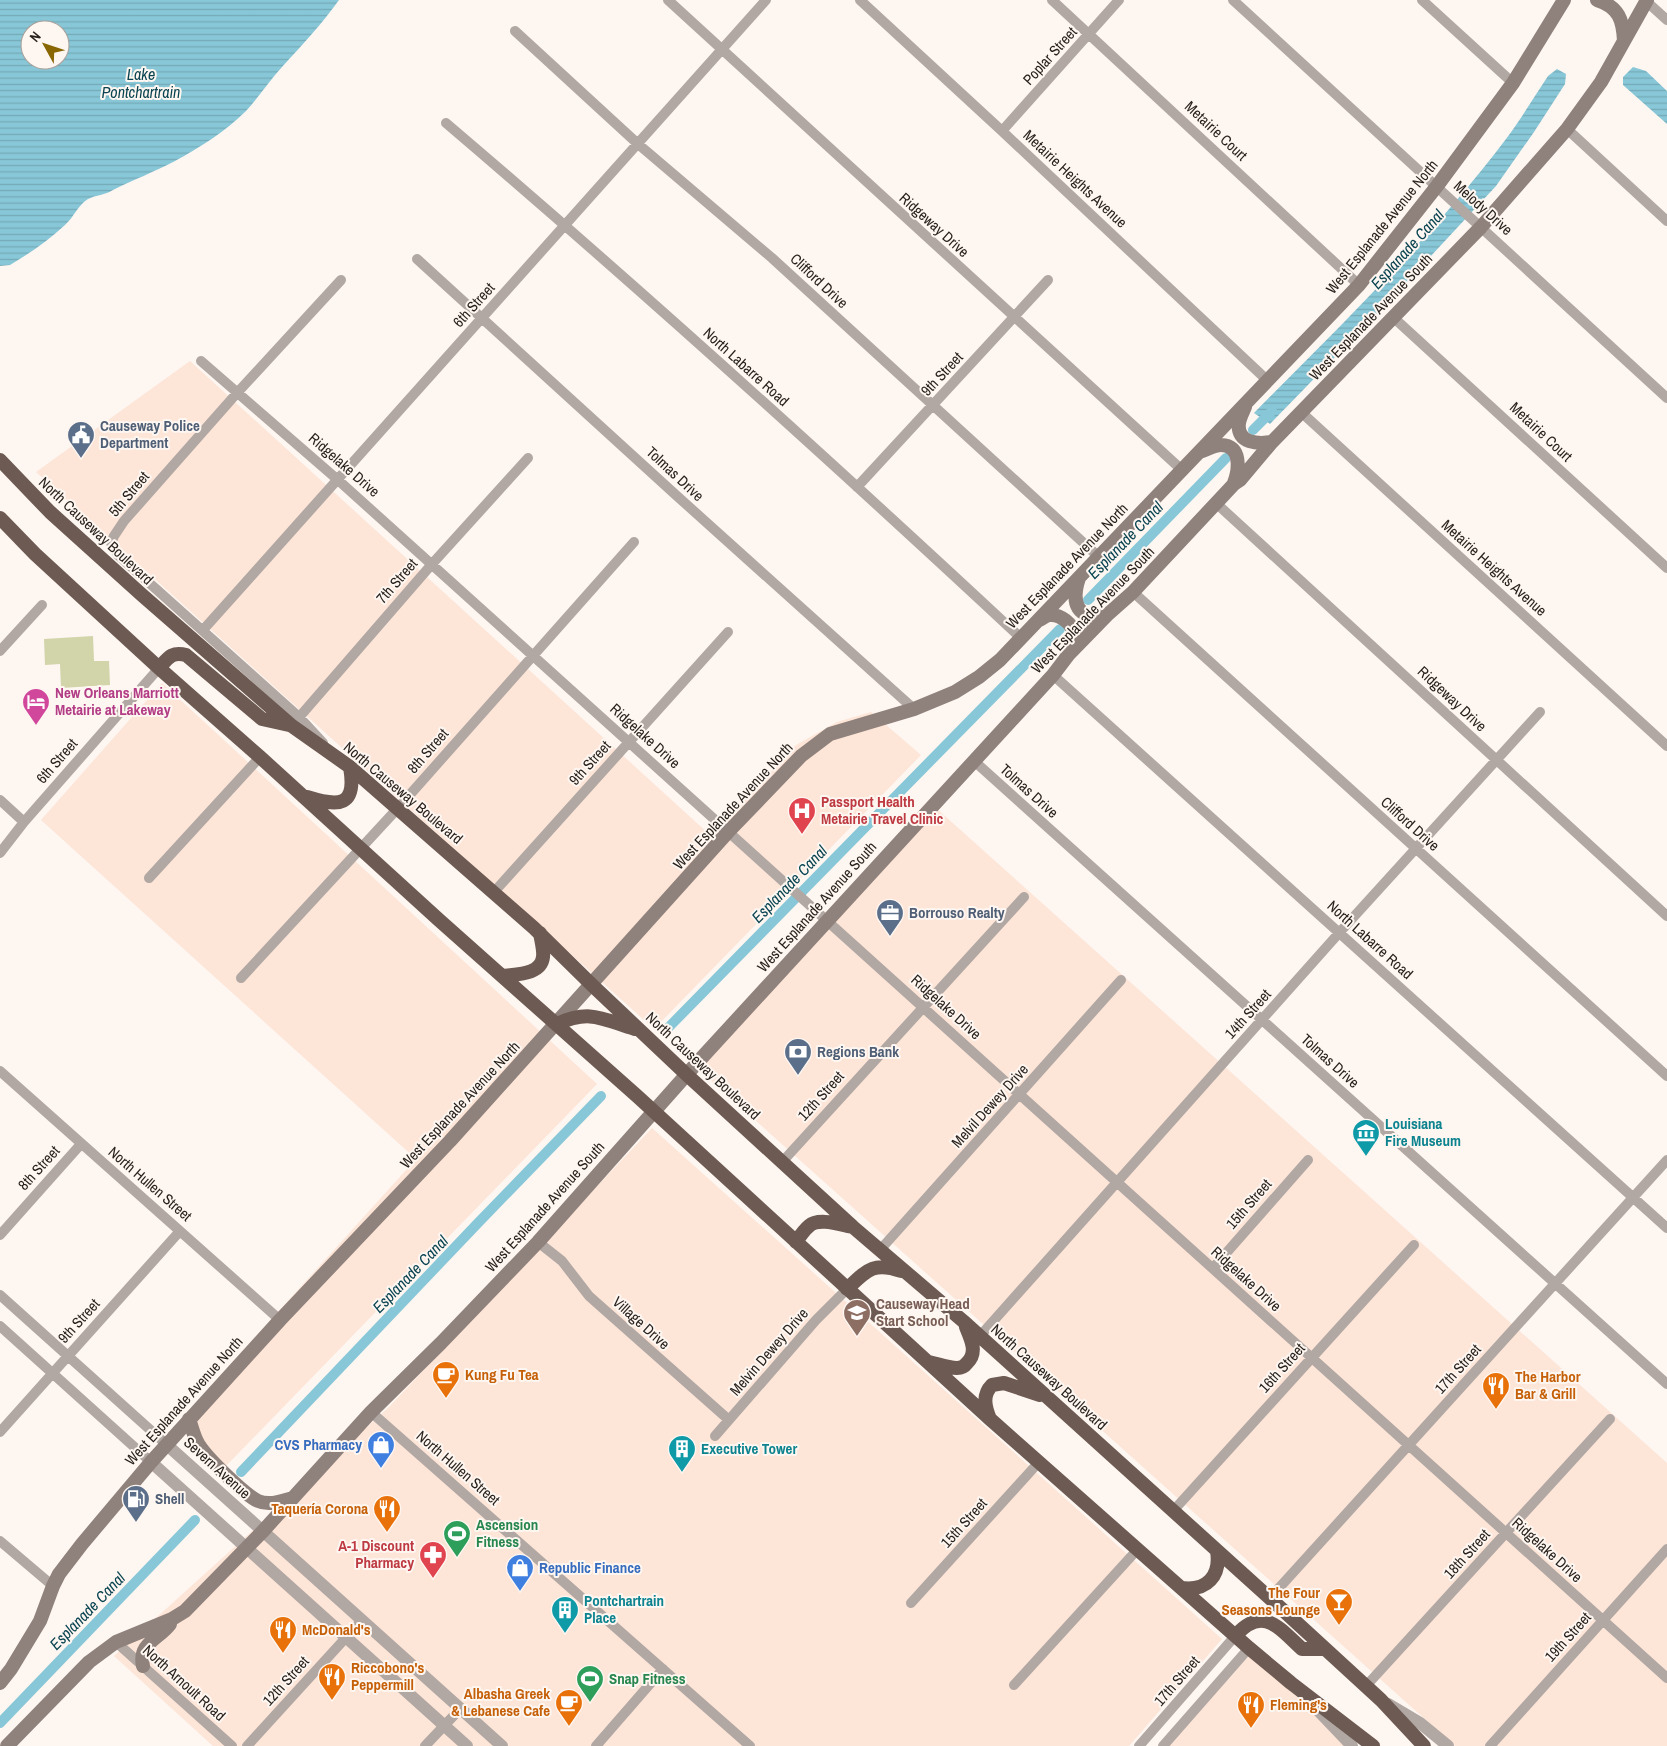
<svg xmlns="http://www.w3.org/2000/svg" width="1667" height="1746" font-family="'Archivo Narrow',sans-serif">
  <defs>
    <pattern id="water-rules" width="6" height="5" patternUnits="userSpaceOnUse" patternTransform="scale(1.25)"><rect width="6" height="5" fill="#88c7d7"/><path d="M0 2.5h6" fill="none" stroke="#75aab8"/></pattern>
  </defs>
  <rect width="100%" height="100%" fill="#fef6f1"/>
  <!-- built -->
  <path fill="#fde5d8" d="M190,361L710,835L796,745L837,722L871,712L921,755L654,1029L36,472Z
    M162,683L597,1084L225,1467L177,1424L416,1159L41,820Z
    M936,808L1667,1463V1746H1455L699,1070Z
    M652,1128L1222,1639L1129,1746H213L114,1656L389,1407Z
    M1249,1648L1353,1746H1159Z"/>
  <!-- grass -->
  <path fill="#d2d4aa" d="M93,636L94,661H109L110,685L61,688L60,664L45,665L44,639Z"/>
  <!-- water -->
  <path fill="url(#water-rules)" fill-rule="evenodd" d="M0,0H339C322,24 302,45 282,67C269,81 259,97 246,111C226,131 199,148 175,161C154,172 133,180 113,190C105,195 96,195 88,199C78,205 74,217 65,225C48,241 30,253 10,265L0,266ZM30,30H60V60H30Z
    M1633,67L1646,71L1667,91V124L1623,85V77Z
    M1557,69L1566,74L1565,84L1534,132L1496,186L1377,314L1270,424L1254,413C1341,325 1431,238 1506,139C1521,119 1534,97 1548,76Z"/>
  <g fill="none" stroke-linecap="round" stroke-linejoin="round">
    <!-- canal -->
    <path stroke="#88c7d7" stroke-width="10" d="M1253,430L1272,411
      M1088,600L1226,458
      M666,1030L1060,629
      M241,1472L477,1224L601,1096
      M0,1723L195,1520"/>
    <!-- minor -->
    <path stroke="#b1a7a3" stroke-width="10" d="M668,0L1182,470
      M860,0L1002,131L1268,381
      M1052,0L1359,285
      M1233,0L1667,398
      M1422,0L1513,83
      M1646,1L1667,20
      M515,31L638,144L772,258L1099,557
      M446,123C642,290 833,463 1021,638
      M1567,129L1667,221
      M1002,131L1119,0
      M417,259L677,496L914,709
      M1394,318L1667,568
      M201,361L338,480L1667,1678
      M1301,412L1667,746
      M857,487L1048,280
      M1217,504L1667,916
      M1133,592L1667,1076
      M203,630L766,0
      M0,651L42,605
      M1053,675L1667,1228
      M295,722L432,564L528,458
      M323,743L299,717L118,555L111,543L114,536L124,521L237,393L341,280
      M973,760L1667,1384
      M0,800L24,822
      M0,853L24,822L159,668
      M149,878L260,757
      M494,892L728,632
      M241,978L398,808L634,542
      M0,1071L280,1320
      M783,1161L1024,897
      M0,1235L81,1144
      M538,1242L562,1261L589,1296L729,1420
      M880,1250L1121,980
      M1213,1268L1308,1160
      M0,1295L166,1444
      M0,1326L151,1462
      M980,1336L1339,933L1540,712
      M371,1412L750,1746
      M0,1432L180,1231
      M715,1436L816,1320L847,1289
      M1173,1511L1414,1245
      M0,1541L53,1586
      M1270,1598L1667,1160
      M911,1603L1039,1462
      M116,1642L232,1746
      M1014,1685L1137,1550
      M1366,1686L1610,1419
      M247,1746L362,1620
      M425,1746L460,1709
      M596,1746L663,1669
      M1139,1746L1236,1635
      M1163,1746L1249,1648
      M1490,1746L1667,1549"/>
    <!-- tertiary -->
    <path stroke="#b1a7a3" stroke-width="12" d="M166,1444L502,1746
      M151,1462L467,1746
      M1312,1704L1352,1746
      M1388,1704L1420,1723L1448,1746"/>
    <!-- secondary -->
    <path stroke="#8f817b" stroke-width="14" d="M1597,0C1619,7 1623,20 1624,41
      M1245,407C1243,412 1240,417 1239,423C1236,444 1259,444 1272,442
      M1202,451C1208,449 1215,445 1221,445C1242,445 1239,470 1234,483
      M1079,578C1075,590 1071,608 1087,615C1092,617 1102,615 1107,615
      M1039,620C1042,619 1046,615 1050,615C1060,614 1073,624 1074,634C1075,641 1071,647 1069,654
      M189,1419C192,1427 194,1438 199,1445C207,1458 245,1495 258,1501C269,1506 282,1501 293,1498
      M143,1666C138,1643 159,1639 170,1624
      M0,1683L11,1669L40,1621L53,1586L59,1574L82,1544L151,1462L280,1320L450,1141L728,832L801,756L830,734L914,709L955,692L979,677L1000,660L1359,285L1437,186L1513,83L1564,0
      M7,1746L89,1662L116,1642L172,1619L185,1611L263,1531L371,1412L441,1343L538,1242L696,1064L1053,675L1069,654L1107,615L1133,592L1234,484L1240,480L1272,442L1481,227L1567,129L1601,82L1647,0"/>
    <!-- trunk -->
    <path stroke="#6c5a53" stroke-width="14" d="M0,460L50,512L142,595L292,726L350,767L534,928L592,985L686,1074L853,1227L963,1321L1284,1611L1381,1700L1424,1746
      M0,518L35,554L159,668L260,757L439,920L637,1096L990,1419L1249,1648L1291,1683L1373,1746
      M159,668C168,658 172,651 186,655L262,719L289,725
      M307,797C339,807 357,807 350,767
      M503,976C516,974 541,975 543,957C544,950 541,940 540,933
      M557,1024C590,1009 602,1019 635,1029
      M796,1242C800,1236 804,1230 809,1226C819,1217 841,1225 853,1227
      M847,1289C866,1271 873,1261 901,1271
      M929,1362C938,1364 948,1368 957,1368C961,1368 964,1367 967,1363C978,1353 971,1339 966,1327
      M990,1419C985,1407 982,1395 992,1385L1004,1383L1040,1395
      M1182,1588C1207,1591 1221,1576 1217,1551
      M1236,1635C1263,1605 1279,1628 1302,1649H1325"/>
  </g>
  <!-- icons -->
  <defs>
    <symbol id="civic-pin" viewBox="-11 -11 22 30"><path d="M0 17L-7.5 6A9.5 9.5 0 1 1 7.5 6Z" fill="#5c6f8a" stroke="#fef6f1"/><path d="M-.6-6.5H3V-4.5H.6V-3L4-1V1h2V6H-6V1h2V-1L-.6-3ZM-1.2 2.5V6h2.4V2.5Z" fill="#fff"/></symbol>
    <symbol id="hotel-pin" viewBox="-11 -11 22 30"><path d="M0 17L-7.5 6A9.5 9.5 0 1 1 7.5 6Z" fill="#d1479c" stroke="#fef6f1"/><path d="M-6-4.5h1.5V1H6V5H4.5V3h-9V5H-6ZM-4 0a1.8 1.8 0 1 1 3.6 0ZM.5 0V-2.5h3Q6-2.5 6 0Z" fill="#fff"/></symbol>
    <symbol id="hospital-pin" viewBox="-11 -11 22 30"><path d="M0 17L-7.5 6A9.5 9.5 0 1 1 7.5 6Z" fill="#e0444e" stroke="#fef6f1"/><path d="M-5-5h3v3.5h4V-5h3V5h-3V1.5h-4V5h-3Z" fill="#fff"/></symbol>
    <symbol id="office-pin" viewBox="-11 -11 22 30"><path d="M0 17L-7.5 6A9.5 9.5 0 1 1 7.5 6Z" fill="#5c6f8a" stroke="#fef6f1"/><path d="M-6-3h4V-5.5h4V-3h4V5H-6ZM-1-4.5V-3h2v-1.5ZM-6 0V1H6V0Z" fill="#fff"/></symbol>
    <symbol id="bank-pin" viewBox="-11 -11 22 30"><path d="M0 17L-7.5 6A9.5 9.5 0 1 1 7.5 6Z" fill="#5c6f8a" stroke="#fef6f1"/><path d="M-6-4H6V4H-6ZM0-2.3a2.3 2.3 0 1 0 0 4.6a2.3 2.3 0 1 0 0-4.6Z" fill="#fff"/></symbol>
    <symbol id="museum-pin" viewBox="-11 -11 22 30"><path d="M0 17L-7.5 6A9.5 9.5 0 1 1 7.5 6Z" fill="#0f9aa8" stroke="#fef6f1"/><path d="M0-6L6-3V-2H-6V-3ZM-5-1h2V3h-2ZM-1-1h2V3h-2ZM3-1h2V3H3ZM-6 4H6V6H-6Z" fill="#fff"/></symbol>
    <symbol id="school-pin" viewBox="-11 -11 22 30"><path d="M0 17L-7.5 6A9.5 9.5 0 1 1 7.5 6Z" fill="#8d6e63" stroke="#fef6f1"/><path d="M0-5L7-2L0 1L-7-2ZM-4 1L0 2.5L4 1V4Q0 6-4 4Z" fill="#fff"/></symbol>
    <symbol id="cafe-pin" viewBox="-11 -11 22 30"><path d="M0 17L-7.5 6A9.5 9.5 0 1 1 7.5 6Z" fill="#e8710a" stroke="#fef6f1"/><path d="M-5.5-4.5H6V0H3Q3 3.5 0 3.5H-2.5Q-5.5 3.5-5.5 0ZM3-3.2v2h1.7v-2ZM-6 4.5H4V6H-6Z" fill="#fff"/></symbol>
    <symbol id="restaurant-pin" viewBox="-11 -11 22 30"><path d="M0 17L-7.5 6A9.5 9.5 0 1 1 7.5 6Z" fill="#e8710a" stroke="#fef6f1"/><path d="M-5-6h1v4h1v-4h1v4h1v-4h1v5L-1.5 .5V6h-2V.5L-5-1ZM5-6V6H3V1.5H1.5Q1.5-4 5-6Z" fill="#fff"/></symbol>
    <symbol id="shop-pin" viewBox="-11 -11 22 30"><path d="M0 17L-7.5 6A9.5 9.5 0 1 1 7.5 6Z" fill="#3f7fe0" stroke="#fef6f1"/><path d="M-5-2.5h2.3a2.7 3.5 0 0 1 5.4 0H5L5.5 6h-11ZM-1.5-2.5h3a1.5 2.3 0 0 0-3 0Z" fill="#fff"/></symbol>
    <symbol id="building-pin" viewBox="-11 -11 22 30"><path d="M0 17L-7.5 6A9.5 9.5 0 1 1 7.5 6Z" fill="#0f9aa8" stroke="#fef6f1"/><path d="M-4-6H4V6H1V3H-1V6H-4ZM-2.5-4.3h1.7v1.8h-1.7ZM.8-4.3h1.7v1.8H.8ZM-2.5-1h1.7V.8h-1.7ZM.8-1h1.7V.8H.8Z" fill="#fff"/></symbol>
    <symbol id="fuel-pin" viewBox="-11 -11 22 30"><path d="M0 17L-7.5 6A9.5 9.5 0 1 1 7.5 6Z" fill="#5c6f8a" stroke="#fef6f1"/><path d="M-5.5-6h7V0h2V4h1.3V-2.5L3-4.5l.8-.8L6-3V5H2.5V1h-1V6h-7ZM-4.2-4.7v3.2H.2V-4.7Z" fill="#fff"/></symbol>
    <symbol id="stadium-pin" viewBox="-11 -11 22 30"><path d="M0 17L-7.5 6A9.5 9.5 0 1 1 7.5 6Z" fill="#2e9e5b" stroke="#fef6f1"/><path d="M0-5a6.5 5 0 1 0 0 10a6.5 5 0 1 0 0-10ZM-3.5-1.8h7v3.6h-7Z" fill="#fff"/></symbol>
    <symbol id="pharmacy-pin" viewBox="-11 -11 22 30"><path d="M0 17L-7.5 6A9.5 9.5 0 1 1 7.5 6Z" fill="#e0444e" stroke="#fef6f1"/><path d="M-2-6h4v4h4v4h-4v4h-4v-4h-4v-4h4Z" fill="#fff"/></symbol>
    <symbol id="bar-pin" viewBox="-11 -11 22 30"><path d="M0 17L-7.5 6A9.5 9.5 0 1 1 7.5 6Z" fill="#e8710a" stroke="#fef6f1"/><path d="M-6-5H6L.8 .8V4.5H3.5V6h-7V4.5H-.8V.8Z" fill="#fff"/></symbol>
  </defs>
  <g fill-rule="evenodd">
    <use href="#civic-pin" x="65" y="419" width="32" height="43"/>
    <use href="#hotel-pin" x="20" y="686" width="32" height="43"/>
    <use href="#hospital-pin" x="786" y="795" width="32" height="43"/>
    <use href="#office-pin" x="874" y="897" width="32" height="43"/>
    <use href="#bank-pin" x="782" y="1036" width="32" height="43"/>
    <use href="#museum-pin" x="1350" y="1117" width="32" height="43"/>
    <use href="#school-pin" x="841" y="1297" width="32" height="43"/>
    <use href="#cafe-pin" x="430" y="1359" width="32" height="43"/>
    <use href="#restaurant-pin" x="1480" y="1370" width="32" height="43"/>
    <use href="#shop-pin" x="365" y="1429" width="32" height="43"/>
    <use href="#building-pin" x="666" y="1433" width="32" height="43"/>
    <use href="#fuel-pin" x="120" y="1483" width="32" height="43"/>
    <use href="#restaurant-pin" x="371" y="1493" width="32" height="43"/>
    <use href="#stadium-pin" x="441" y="1518" width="32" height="43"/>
    <use href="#pharmacy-pin" x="417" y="1539" width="32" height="43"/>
    <use href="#shop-pin" x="504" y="1552" width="32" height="43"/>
    <use href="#bar-pin" x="1323" y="1586" width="32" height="43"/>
    <use href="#building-pin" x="549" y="1594" width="32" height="43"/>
    <use href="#restaurant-pin" x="267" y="1614" width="32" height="43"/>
    <use href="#restaurant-pin" x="316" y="1661" width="32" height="43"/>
    <use href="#stadium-pin" x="574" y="1663" width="32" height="43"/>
    <use href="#cafe-pin" x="553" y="1687" width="32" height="43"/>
    <use href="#restaurant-pin" x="1235" y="1689" width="32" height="43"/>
  </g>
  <g text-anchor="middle" stroke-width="4" stroke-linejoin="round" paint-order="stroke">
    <!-- street labels -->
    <g font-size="15" fill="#261f1a" stroke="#fef6f1">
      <text transform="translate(1050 56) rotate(-48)" y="5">Poplar Street</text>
      <text transform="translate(1216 131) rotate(43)" y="5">Metairie Court</text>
      <text transform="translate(1075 179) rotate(43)" y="5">Metairie Heights Avenue</text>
      <text transform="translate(1483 208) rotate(42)" y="5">Melody Drive</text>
      <text transform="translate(934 225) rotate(42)" y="5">Ridgeway Drive</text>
      <text transform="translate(1382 227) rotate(-51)" y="5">West Esplanade Avenue North</text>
      <text transform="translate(819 281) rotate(43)" y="5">Clifford Drive</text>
      <text transform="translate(474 305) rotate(-48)" y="5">6th Street</text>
      <text transform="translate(1371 317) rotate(-46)" y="5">West Esplanade Avenue South</text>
      <text transform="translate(746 367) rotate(42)" y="5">North Labarre Road</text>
      <text transform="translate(942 374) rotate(-47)" y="5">9th Street</text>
      <text transform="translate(1541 432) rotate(43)" y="5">Metairie Court</text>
      <text transform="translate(344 465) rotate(41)" y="5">Ridgelake Drive</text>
      <text transform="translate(675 474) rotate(43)" y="5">Tolmas Drive</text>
      <text transform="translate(129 494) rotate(-50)" y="5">5th Street</text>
      <text transform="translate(96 531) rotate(43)" y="5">North Causeway Boulevard</text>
      <text transform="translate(1067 566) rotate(-46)" y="5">West Esplanade Avenue North</text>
      <text transform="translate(1494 568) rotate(42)" y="5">Metairie Heights Avenue</text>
      <text transform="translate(397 581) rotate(-49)" y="5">7th Street</text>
      <text transform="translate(1093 610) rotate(-46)" y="5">West Esplanade Avenue South</text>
      <text transform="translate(1452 699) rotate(43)" y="5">Ridgeway Drive</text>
      <text transform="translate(645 736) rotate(42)" y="5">Ridgelake Drive</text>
      <text transform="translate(428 751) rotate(-49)" y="5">8th Street</text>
      <text transform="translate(57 761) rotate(-49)" y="5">6th Street</text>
      <text transform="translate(590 763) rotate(-48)" y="5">9th Street</text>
      <text transform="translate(1029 791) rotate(42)" y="5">Tolmas Drive</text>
      <text transform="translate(403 793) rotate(40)" y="5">North Causeway Boulevard</text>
      <text transform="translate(733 806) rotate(-47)" y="5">West Esplanade Avenue North</text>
      <text transform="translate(1410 824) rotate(42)" y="5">Clifford Drive</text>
      <text transform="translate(817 907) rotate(-48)" y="5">West Esplanade Avenue South</text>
      <text transform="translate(1370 940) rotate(42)" y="5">North Labarre Road</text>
      <text transform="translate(946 1007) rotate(42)" y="5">Ridgelake Drive</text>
      <text transform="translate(1248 1014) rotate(-48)" y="5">14th Street</text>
      <text transform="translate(1330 1061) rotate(42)" y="5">Tolmas Drive</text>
      <text transform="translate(703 1066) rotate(43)" y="5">North Causeway Boulevard</text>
      <text transform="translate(821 1096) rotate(-48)" y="5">12th Street</text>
      <text transform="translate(460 1105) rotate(-47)" y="5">West Esplanade Avenue North</text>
      <text transform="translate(990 1106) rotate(-48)" y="5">Melvil Dewey Drive</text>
      <text transform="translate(39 1168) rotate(-48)" y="5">8th Street</text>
      <text transform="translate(150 1184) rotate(41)" y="5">North Hullen Street</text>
      <text transform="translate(1249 1204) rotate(-49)" y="5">15th Street</text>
      <text transform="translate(545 1207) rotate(-48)" y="5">West Esplanade Avenue South</text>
      <text transform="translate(1246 1279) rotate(42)" y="5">Ridgelake Drive</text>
      <text transform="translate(79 1321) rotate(-48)" y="5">9th Street</text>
      <text transform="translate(641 1323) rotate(42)" y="5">Village Drive</text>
      <text transform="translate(769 1352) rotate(-49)" y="5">Melvin Dewey Drive</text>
      <text transform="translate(1282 1368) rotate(-48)" y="5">16th Street</text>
      <text transform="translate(1458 1369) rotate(-48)" y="5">17th Street</text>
      <text transform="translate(1049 1377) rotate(42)" y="5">North Causeway Boulevard</text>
      <text transform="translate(184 1401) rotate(-48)" y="5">West Esplanade Avenue North</text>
      <text transform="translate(217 1468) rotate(42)" y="5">Severn Avenue</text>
      <text transform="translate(458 1468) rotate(41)" y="5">North Hullen Street</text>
      <text transform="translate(964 1523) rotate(-48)" y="5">15th Street</text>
      <text transform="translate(1547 1550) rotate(42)" y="5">Ridgelake Drive</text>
      <text transform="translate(1467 1554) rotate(-48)" y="5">18th Street</text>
      <text transform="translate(1568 1637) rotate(-48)" y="5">19th Street</text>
      <text transform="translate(286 1681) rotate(-48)" y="5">12th Street</text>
      <text transform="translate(1177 1681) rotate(-49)" y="5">17th Street</text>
      <text transform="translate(184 1683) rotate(42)" y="5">North Arnoult Road</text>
    </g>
    <!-- service labels -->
    <g font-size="15" font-weight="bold" fill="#4e5e75" stroke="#fef6f1" text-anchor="start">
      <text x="100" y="431">Causeway Police<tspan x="100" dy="17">Department</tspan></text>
      <text x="909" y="918">Borrouso Realty</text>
      <text x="817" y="1057">Regions Bank</text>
      <text x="155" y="1504">Shell</text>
    </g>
    <!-- hotel labels -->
    <g font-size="15" font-weight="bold" fill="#b23c85" stroke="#fef6f1" text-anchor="start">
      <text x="55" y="698">New Orleans Marriott<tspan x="55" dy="17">Metairie at Lakeway</tspan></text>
    </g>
    <!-- health labels -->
    <g font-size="15" font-weight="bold" fill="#be3a42" stroke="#fef6f1" text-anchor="start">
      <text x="821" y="807">Passport Health<tspan x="821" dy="17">Metairie Travel Clinic</tspan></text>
      <text x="414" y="1551" text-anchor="end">A-1 Discount<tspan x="414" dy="17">Pharmacy</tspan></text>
    </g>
    <!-- culture labels -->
    <g font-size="15" font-weight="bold" fill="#0d838f" stroke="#fef6f1" text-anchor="start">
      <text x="1385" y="1129">Louisiana<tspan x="1385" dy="17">Fire Museum</tspan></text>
      <text x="701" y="1454">Executive Tower</text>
      <text x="584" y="1606">Pontchartrain<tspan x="584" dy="17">Place</tspan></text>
    </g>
    <!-- education labels -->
    <g font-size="15" font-weight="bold" fill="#785e54" stroke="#fef6f1" text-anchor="start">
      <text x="876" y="1309">Causeway Head<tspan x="876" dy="17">Start School</tspan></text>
    </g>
    <!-- food labels -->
    <g font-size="15" font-weight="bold" fill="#c56008" stroke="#fef6f1" text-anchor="start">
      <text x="465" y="1380">Kung Fu Tea</text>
      <text x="1515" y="1382">The Harbor<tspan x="1515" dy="17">Bar &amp; Grill</tspan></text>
      <text x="368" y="1514" text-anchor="end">Taquería Corona</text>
      <text x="1320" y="1598" text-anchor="end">The Four<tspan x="1320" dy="17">Seasons Lounge</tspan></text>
      <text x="302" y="1635">McDonald's</text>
      <text x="351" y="1673">Riccobono's<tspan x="351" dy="17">Peppermill</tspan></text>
      <text x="550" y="1699" text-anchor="end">Albasha Greek<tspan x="550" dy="17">&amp; Lebanese Cafe</tspan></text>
      <text x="1270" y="1710">Fleming's</text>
    </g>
    <!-- shop labels -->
    <g font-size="15" font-weight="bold" fill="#366cbe" stroke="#fef6f1" text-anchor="end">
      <text x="362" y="1450">CVS Pharmacy</text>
      <text x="539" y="1573" text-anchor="start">Republic Finance</text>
    </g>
    <!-- leisure labels -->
    <g font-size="15" font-weight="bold" fill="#27864d" stroke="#fef6f1" text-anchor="start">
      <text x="476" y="1530">Ascension<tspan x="476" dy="17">Fitness</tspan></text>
      <text x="609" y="1684">Snap Fitness</text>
    </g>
    <!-- water labels -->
    <g font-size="16" font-style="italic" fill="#0a4451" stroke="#fef6f1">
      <text x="141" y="80">Lake<tspan x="141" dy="18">Pontchartrain</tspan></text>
      <text transform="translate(1407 249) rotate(-48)" y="6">Esplanade Canal</text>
      <text transform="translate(1125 540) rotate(-46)" y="6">Esplanade Canal</text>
      <text transform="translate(789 884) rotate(-46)" y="6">Esplanade Canal</text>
      <text transform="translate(410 1274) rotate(-46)" y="6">Esplanade Canal</text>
      <text transform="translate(87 1611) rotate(-46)" y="6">Esplanade Canal</text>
    </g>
  </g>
  <!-- north arrow -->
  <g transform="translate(45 45) rotate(310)"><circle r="24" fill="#fef6f1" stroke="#a8a09b"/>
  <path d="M0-4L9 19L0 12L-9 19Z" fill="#886704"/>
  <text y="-8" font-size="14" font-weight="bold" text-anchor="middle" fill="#261f1a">N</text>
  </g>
</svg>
